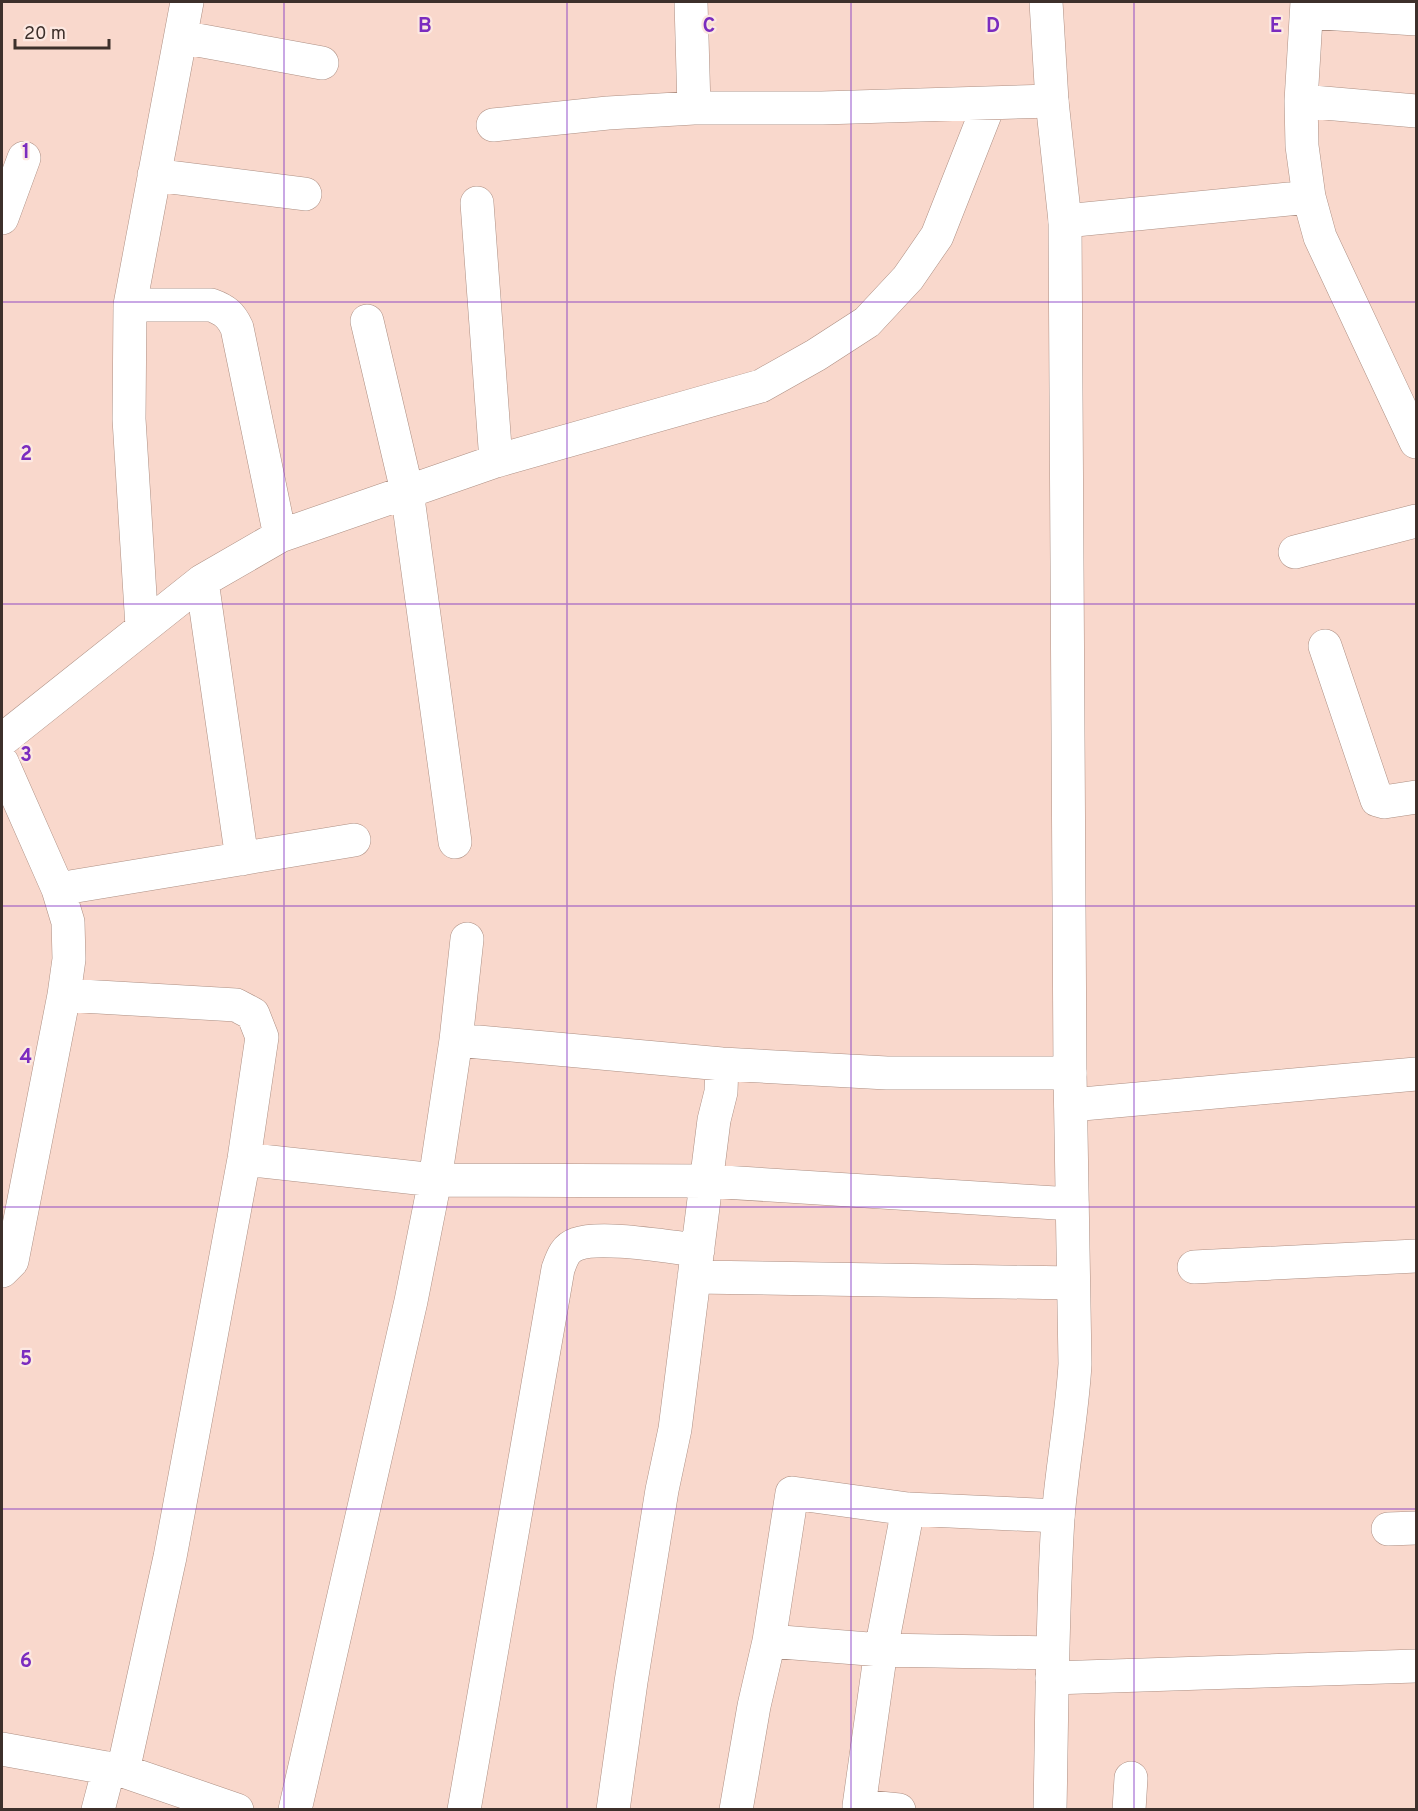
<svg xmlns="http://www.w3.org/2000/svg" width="1418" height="1811" font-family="Overpass,sans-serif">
  <rect width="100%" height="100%" fill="#f9d8cc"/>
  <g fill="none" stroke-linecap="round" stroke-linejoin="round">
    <defs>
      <path id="street" d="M691,2L694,108
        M1307,2L1301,101L1302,146L1309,197L1320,237L1416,442
        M1307,12L1416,19
        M181,37L322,63
        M1301,101L1416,111
        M493,125L608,113L694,108H822L1052,101
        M154,175L305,194
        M477,203L496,461
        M2,218L24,158
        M1065,221L1309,197
        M130,305H211C225,310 231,315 237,328L280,536
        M367,321L407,491L455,842
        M1295,552L1416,521
        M202,581L242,859
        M142,627L129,419L130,305L187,2
        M1325,646L1377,800L1384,802L1416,797
        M2,740L202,581L280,536L496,461L761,386L816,355L867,322L908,278L937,236L989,104
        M2,762L58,889L68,922L69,959L64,995L12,1261L2,1271
        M58,889L354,840
        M64,995L236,1005L253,1014L262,1037L244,1159L170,1557L123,1771
        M456,1040L722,1064L887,1073H1070
        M1071,1105L1416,1074
        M244,1159L435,1180L707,1181L1072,1204
        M1194,1267L1416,1256
        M694,1277L1073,1283
        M1388,1529L1416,1528
        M769,1641L881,1650L1052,1653
        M1052,1678L1416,1666
        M2,1749L123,1771L237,1810
        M859,1806L881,1650L908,1509
        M98,1810L109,1768
        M295,1810L411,1301L435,1180L456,1040L467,939
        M464,1810L558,1269C562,1258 565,1248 577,1244C601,1235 669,1247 698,1250
        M613,1810L631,1682L662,1490L675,1429L714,1120L721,1092L722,1064
        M736,1810L754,1706L769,1641L792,1493L908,1509L1058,1516
        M859,1810V1806L899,1810
        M1129,1810L1131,1778"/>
      <path id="secondary" d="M1046,2L1052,101L1065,221L1070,1073L1075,1364C1072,1416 1062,1466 1058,1518C1052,1615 1052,1712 1050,1810"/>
    </defs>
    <!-- street casing -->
    <use href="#street" stroke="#ad8f83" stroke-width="34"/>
    <!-- secondary casing -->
    <use href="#secondary" stroke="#ad8f83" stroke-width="34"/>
    <!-- street -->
    <use href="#street" stroke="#fff" stroke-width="33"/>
    <!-- secondary -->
    <use href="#secondary" stroke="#fff" stroke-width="33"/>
  </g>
  <!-- grid -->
  <path fill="none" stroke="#7b2cbf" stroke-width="1.5" stroke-opacity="0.55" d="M284,2V1810M567,2V1810M851,2V1810M1134,2V1810M2,302H1416M2,604H1416M2,906H1416M2,1207H1416M2,1509H1416"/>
  <g font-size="20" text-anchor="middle" font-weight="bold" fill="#7b2cbf" stroke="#fce8e1" stroke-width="4.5" stroke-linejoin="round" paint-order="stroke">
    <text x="425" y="32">B</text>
    <text x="709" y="32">C</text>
    <text x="993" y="32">D</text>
    <text x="1276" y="32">E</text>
    <text x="26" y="158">1</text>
    <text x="26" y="460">2</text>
    <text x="26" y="761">3</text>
    <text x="26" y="1063">4</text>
    <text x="26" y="1365">5</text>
    <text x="26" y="1667">6</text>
  </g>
  <!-- border -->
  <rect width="1418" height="1811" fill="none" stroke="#3d302b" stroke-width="6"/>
  <!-- scale -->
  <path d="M15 39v9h94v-9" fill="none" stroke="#3d302b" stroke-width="3"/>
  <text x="24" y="39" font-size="18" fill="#3d302b" stroke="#fce8e1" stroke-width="4.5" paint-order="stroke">20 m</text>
</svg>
